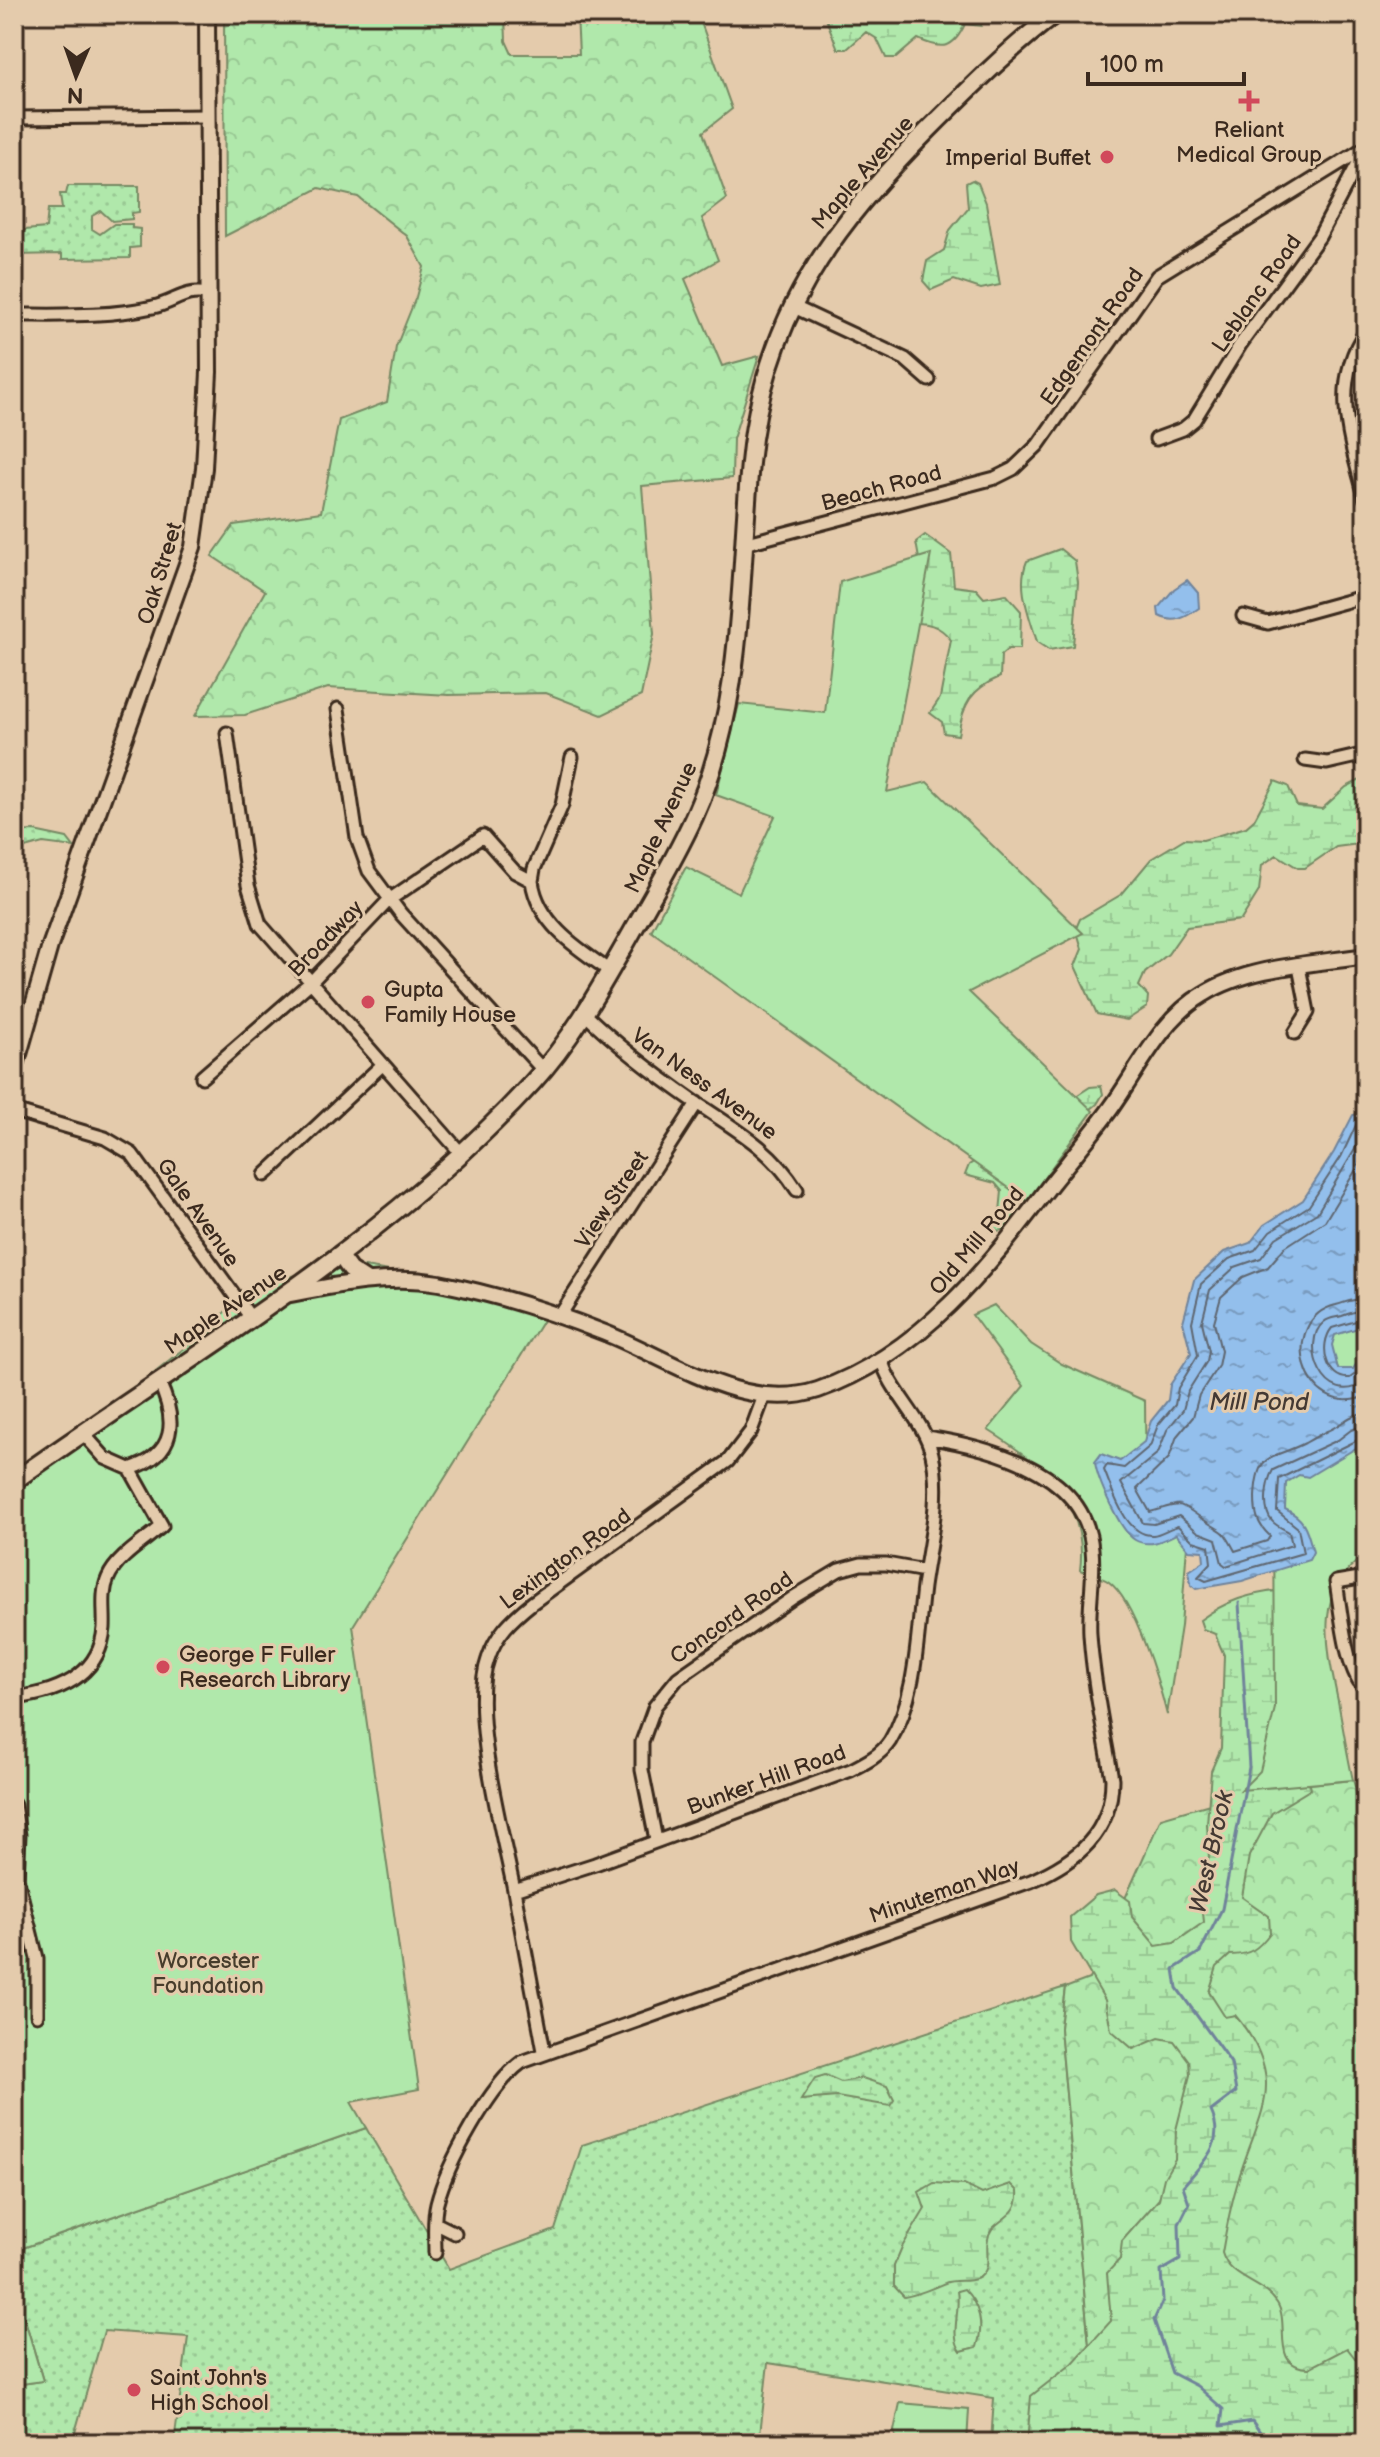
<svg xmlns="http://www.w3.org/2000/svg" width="1380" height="2457" font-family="'Balsamiq Sans',sans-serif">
  <defs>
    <pattern id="grass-dots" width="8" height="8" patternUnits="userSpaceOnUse" patternTransform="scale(2)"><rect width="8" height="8" fill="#b0e8ab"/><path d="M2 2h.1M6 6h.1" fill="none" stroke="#98c793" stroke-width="1.8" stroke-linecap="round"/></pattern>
    <pattern id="forest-crowns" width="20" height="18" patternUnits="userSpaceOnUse" patternTransform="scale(2)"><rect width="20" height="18" fill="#b0e8ab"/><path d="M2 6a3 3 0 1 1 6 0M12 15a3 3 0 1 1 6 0" fill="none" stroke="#98c793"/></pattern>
    <pattern id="wetland-marsh" width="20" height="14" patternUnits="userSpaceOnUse" patternTransform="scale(2)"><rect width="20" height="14" fill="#b0e8ab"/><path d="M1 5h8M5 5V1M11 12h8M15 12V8" fill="none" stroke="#98c793"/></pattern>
    <pattern id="water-ripples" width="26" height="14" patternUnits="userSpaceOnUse" patternTransform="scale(2)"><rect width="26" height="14" fill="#93bfec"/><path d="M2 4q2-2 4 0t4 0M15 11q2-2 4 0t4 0" fill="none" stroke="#799bbf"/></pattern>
  </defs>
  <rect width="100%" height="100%" fill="#e4cbac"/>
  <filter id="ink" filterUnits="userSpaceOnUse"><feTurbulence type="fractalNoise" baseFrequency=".0125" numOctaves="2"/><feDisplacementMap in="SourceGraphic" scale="16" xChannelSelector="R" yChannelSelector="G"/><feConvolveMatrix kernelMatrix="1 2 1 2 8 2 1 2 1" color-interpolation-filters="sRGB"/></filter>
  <g filter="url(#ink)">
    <!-- grass -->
    <path fill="url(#grass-dots)" stroke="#768964" stroke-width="2" d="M68,186H139V212L132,213V219L112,221L101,211L92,216V229L100,234L114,224H132V228L140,229V247L130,248V258L62,259V254L14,255V231L46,228L48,209H62L60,194H66Z
      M34,831L67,838L74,847L43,843L14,851V832Z
      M1065,1987L1060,2028L1098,2443H991L994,2398L768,2363L759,2443H174L188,2337L104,2331L72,2443H14V2385L43,2381L14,2282V2251L366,2128L449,2269L555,2230L582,2145Z"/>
    <!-- forest -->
    <path fill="url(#forest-crowns)" stroke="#768964" stroke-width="2" d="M224,14H505L506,41L512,54H579L577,14H698L732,109L703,132L727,199L702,218L718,260L685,279L722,366L759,356L733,439L732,478L642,486L654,634L641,696L602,715L546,693L449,695L328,688L245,715L195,716L265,591L212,556L234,525L321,512L339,420L387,402L396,347L416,297L424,267L407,236L358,197L319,188L225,236Z
      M1353,1780L1359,1799L1366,1796V2443H1098L1060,2028L1065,1988L1089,1979L1161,1818L1234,1797L1241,1790Z"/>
    <!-- wetland -->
    <path fill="url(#wetland-marsh)" stroke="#768964" stroke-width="2" d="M824,14H984L981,26L965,24C953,50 942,50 918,39L896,58H886L877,39L866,32L847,49H838Z
      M972,180L978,183L986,203L1000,285L981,289L954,280L931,290L923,281L927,261L944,250L950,230L968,208L966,183Z
      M925,535L951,554L954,586L976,589L984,598L1006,594L1021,611L1020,649H1008L1001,655L1000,677C971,689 963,704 958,735L944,733L942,722L930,713L940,698L951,640C941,626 925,620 908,625L921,570L916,542Z
      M1060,549L1075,561L1078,582L1073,646L1049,650L1037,642C1030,617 1016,587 1027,561Z
      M1366,777V843L1336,847L1305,868H1298L1277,855L1262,865L1259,891L1241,920L1187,927L1168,954L1145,973L1139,986L1148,996L1147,1007L1127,1020L1097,1014L1075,966L1082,949L1076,928L1080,919L1122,894L1151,859L1184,839L1203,840L1246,827L1254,820L1275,781L1288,786L1297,806L1322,809L1346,787Z
      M1101,1086L1103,1094L1097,1104L1074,1123L1023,1192L1015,1216L1005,1230L991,1231L1000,1212L1002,1191L995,1183L965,1175L969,1165L1090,1087Z
      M1281,1590L1291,1776L1310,1785L1311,1789L1272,1813L1249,1856L1242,1897L1269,1916L1270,1933C1258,1949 1250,1955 1230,1955L1217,1967L1209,1992L1225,2017L1235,2015C1291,2082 1258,2113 1238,2181C1231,2204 1226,2229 1222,2253C1230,2280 1263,2281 1277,2303C1291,2324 1269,2367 1309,2368L1347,2348L1366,2372V2443H1027L1031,2396L1073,2363L1111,2321L1107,2273L1120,2259L1122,2241L1159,2199L1164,2178L1175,2159L1176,2130L1190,2075L1189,2061L1174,2041L1159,2038L1133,2049L1111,2030L1105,2000L1071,1942L1070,1917L1096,1895L1115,1890L1130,1901L1132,1917L1156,1946L1174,1943L1204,1922C1202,1900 1195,1877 1209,1858L1207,1824L1211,1771L1221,1748L1224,1655L1215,1634L1203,1629L1200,1620C1227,1600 1249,1594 1281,1590Z
      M825,2075L841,2082L862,2078L887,2086L894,2100L890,2106L837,2097L801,2100L815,2078Z
      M934,2183L964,2185L982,2194L1011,2184L1018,2191C1020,2213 1003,2217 992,2229C984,2240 989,2254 987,2266C981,2288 959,2277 945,2283C930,2289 921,2294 904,2297L894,2286V2266L902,2247L925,2209L919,2192Z
      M964,2289C980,2305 984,2326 977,2347L961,2351C949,2336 961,2310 957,2291Z"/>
    <!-- park -->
    <path fill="#b0e8ab" stroke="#768964" stroke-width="2" d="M931,554L887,792L927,782L1083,933L969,992L1093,1111L1027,1201L651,931L686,867L739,893L775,816L716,795L739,704L825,713L840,582Z
      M358,1266L452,1281L550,1309L353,1626L419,2089L351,2102L366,2128L14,2251V1484L212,1326C246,1283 304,1269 358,1266Z
      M1366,1281V1555C1312,1588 1327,1649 1338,1701C1343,1727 1347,1754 1353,1780L1241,1790L1260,1771L1275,1708L1274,1485L1340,1373L1324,1334Z
      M994,1305L1031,1344L1062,1364L1145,1401L1146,1513L1193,1536L1187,1545L1181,1626L1167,1715C1159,1683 1135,1601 1109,1582C1102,1577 1089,1574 1080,1570C1089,1502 1041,1463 988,1430L1024,1386L972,1315Z
      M14,2283L43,2381L14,2385Z
      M900,2403L969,2409L967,2443H897L894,2431Z"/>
    <!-- water -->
    <path fill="url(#water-ripples)" stroke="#70839a" stroke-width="2" d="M1187,580L1198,593L1199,608C1185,618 1175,624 1159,616L1158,608L1174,589Z
      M1366,1112V1331L1358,1328L1335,1335L1332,1345L1338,1369H1353L1366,1350V1442L1308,1477L1299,1475L1286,1483L1285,1509C1306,1519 1307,1530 1313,1552L1309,1560L1242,1581L1196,1589L1191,1585L1189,1571L1204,1561L1203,1551L1189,1550L1176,1534C1164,1540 1149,1548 1135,1540C1120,1531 1097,1479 1095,1462L1101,1454L1120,1461L1144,1442L1151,1421L1168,1400L1170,1385L1191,1353L1183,1322L1194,1280L1224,1252L1250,1243L1264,1225L1303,1200L1334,1152L1353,1115Z"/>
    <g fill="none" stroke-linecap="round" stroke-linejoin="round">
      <!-- shore -->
      <path stroke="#5e6670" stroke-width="2" d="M1366,1121L1357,1123L1341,1157L1309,1206L1270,1231L1255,1250L1229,1259L1201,1284L1192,1322L1198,1355L1178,1388L1175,1405L1158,1425L1150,1446L1124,1468L1107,1465L1104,1470C1113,1491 1125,1536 1153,1535C1161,1534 1169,1528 1178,1526L1193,1541L1209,1546L1211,1563L1198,1577L1206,1581L1303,1553L1298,1528L1277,1511L1279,1479L1366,1436
        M1366,1131L1317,1213L1276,1238L1261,1258L1235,1267L1210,1290L1202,1322L1209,1351L1207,1361L1188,1391L1183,1410L1167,1430L1158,1453L1121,1483L1143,1523L1154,1524L1179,1516L1198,1532L1216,1539L1222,1563L1226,1566L1292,1545L1289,1532C1284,1529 1276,1526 1272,1521C1262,1510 1266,1482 1273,1470L1338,1440L1351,1430L1366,1425
        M1366,1153L1325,1221L1285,1247L1268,1267L1243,1277L1221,1297L1214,1322L1221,1351L1218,1366L1199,1395L1193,1417L1177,1436L1169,1458L1137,1489L1150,1512C1183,1503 1176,1500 1204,1520C1224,1534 1222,1526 1235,1551L1267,1541L1270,1536C1257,1524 1255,1514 1255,1497C1257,1450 1272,1460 1305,1443C1312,1439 1319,1435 1327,1431C1341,1426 1348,1414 1366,1413
        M1366,1299C1354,1298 1347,1302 1336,1305C1277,1319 1302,1422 1366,1396
        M1366,1312C1355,1310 1351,1313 1342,1316C1335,1318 1330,1317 1324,1322C1299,1342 1324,1412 1366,1381
        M1366,1322L1356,1321L1332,1328C1318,1345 1326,1380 1350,1378L1366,1366"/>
      <!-- stream -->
      <path stroke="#70839a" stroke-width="3" d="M1239,1603L1249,1767L1222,1909L1200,1952L1174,1969L1177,1988L1231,2063L1236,2092L1211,2111C1226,2144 1204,2161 1183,2186L1189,2204L1179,2224L1180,2260L1161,2271L1163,2300L1154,2320L1172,2373L1197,2386L1223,2409L1221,2426L1252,2421L1268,2443"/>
      <defs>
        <path id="minor" d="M14,118L208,116
          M792,306L905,359L929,380
          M14,315C60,315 108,317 153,307C174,303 185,289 207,294
          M1366,331C1329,385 1351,443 1366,500
          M1156,439L1183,429L1194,420L1240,345L1319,237L1366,148
          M744,544L995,478L1013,469L1038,445L1157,276L1366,147
          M1243,616L1268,623L1366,596
          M338,709L357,838L369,871L401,914L543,1070
          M227,733L248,885L260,924L460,1152
          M1305,760L1327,763L1366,754
          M532,881L534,869L562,805L572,757
          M584,1013C618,1046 656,1075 695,1102C735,1129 771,1148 797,1190
          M1295,1033L1308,1012L1299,967
          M202,1077L312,981L389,900L483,836L515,872L532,881C538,924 578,949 610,971
          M14,1111L105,1138L132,1154L251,1318
          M265,1175L381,1066
          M559,1317L697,1103
          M82,1432L105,1458L130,1469C177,1454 177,1420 159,1382
          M1366,1577L1336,1582C1341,1609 1345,1672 1366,1689
          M14,1698C56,1693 100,1677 104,1628C105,1611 101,1594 108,1578C117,1557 145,1541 162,1526L130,1469
          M14,1805L19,1835L17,1878L37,1958V2015
          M656,1840L642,1770V1742L655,1706L678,1678L794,1597L839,1570L861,1564H886L925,1571
          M514,1890C503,1833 469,1712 488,1659C496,1634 512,1619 532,1603L728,1461L751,1431L764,1396
          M544,2051L514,1890L595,1864L851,1770C865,1763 881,1755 890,1741C917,1696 917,1637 923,1587C929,1543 942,1498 932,1454C923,1417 890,1393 881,1358
          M435,2223L455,2233
          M435,2253C435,2237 433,2219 437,2203C447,2164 490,2085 522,2062L1031,1881C1077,1861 1112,1833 1112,1779C1104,1731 1093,1682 1090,1634C1088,1601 1097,1568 1090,1536C1075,1468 984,1446 926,1437"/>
        <path id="tertiary" d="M14,1072L50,946L193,547L204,468L209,372L207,14
          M339,1255L350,1270L367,1281
          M285,1295C336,1285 387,1274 439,1283C495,1294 552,1312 605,1333C671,1359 745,1414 818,1390C921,1354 988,1267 1051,1184C1071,1159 1092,1134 1111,1108C1139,1069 1161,1019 1204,994C1249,966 1314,964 1366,956"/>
        <path id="secondary" d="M14,1481C191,1355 384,1245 532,1083C572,1040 602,985 631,934C653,895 676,857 694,817C744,706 739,582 750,463C764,317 830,230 929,129C970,88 1009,49 1055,14"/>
      </defs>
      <!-- minor casing -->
      <use href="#minor" stroke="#3b2a1e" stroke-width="17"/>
      <!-- tertiary casing -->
      <use href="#tertiary" stroke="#3b2a1e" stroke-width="20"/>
      <!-- secondary casing -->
      <use href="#secondary" stroke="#3b2a1e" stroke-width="22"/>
      <!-- minor -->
      <use href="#minor" stroke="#e4cbac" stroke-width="11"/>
      <!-- tertiary -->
      <use href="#tertiary" stroke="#e4cbac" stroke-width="14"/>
      <!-- secondary -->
      <use href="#secondary" stroke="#e4cbac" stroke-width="16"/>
    </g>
  </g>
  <!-- markers -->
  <g fill="#d1495b" stroke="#e4cbac" stroke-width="3">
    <path d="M1245 89h8v8h8v8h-8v8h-8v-8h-8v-8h8z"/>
    <circle cx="1107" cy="157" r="8"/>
    <circle cx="368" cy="1002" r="8"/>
    <circle cx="163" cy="1667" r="8"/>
    <circle cx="134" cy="2390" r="8"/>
  </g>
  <g text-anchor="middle" stroke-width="6" stroke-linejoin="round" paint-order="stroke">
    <!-- poi labels -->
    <g font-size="22" fill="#3b2a1e" stroke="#e4cbac" text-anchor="start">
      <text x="1249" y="137" text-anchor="middle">Reliant<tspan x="1249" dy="25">Medical Group</tspan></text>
      <text x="1091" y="165" text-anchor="end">Imperial Buffet</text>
      <text x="384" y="997">Gupta<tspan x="384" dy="25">Family House</tspan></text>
      <text x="179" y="1662">George F Fuller<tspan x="179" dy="25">Research Library</tspan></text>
      <text x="150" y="2385">Saint John's<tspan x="150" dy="25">High School</tspan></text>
    </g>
    <!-- street labels -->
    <g font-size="22" fill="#3b2a1e" stroke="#e4cbac">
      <text transform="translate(862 172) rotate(-49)" y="8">Maple Avenue</text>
      <text transform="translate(1256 293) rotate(-55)" y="8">Leblanc Road</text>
      <text transform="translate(1091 336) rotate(-55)" y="8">Edgemont Road</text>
      <text transform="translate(881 487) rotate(-15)" y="8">Beach Road</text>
      <text transform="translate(159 573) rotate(-73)" y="8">Oak Street</text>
      <text transform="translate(660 827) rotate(-65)" y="8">Maple Avenue</text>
      <text transform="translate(325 938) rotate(-46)" y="8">Broadway</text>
      <text transform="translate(705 1083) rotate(36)" y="8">Van Ness Avenue</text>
      <text transform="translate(611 1199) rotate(-56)" y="8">View Street</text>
      <text transform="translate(199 1212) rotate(55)" y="8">Gale Avenue</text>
      <text transform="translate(976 1240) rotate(-50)" y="8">Old Mill Road</text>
      <text transform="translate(225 1309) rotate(-34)" y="8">Maple Avenue</text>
      <text transform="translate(565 1558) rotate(-36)" y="8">Lexington Road</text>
      <text transform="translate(731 1617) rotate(-35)" y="8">Concord Road</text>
      <text transform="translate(766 1779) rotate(-20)" y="8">Bunker Hill Road</text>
      <text transform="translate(944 1890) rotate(-19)" y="8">Minuteman Way</text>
    </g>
    <!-- park labels -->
    <g font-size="22" fill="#473d2c" stroke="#e4cbac">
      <text x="208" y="1968">Worcester<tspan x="208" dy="25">Foundation</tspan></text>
    </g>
    <!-- water labels -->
    <g font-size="24" font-style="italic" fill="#443933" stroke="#e4cbac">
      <text x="1259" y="1410">Mill Pond</text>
      <text transform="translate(1211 1852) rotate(-77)" y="8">West Brook</text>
    </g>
  </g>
  <!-- margin -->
  <rect width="1380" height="2457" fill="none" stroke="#e4cbac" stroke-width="48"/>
  <rect x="24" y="24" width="1332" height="2409" fill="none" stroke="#3b2a1e" stroke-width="3" filter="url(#ink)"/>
  <!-- north arrow -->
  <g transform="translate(76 76) rotate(182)" stroke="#e4cbac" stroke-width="6" paint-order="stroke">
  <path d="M0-6L14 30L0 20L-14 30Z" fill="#3b2a1e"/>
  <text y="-12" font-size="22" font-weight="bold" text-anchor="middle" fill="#3b2a1e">N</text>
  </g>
  <!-- scale -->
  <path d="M1088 72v12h156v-12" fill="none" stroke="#3b2a1e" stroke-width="4"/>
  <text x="1100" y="72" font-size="24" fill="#3b2a1e" stroke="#e4cbac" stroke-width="6" paint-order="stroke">100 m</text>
</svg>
